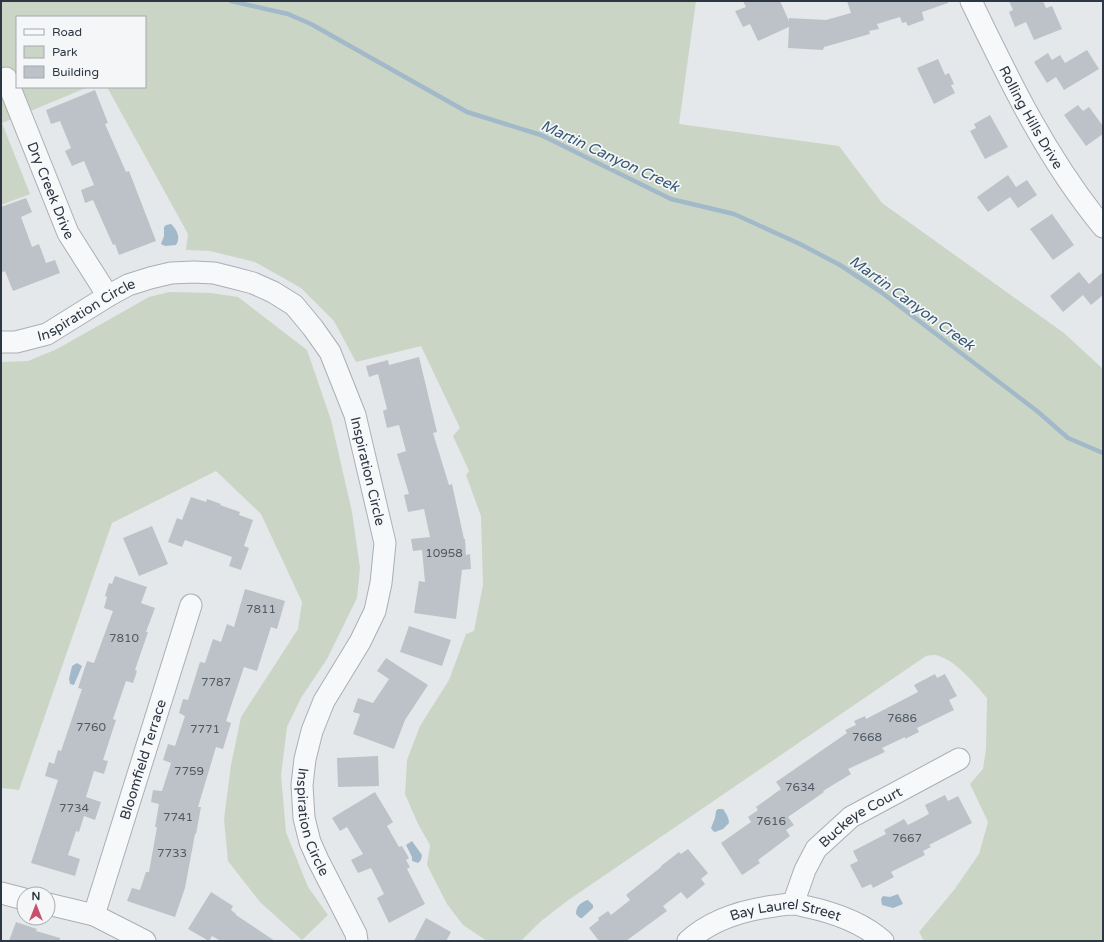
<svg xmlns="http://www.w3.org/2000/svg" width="1104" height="942" font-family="'Varela Round',sans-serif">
  <rect width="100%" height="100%" fill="#e4e8eb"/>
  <!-- green -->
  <path fill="#cbd5c6" d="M1,1H696L679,124L839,146L882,203L1064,333L1103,369V941H924L919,932L954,890L979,854L988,822L970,784L983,769L986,749L987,698C975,684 954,658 935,655C932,655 929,655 926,656L567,901L540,922L521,941H487L463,925L447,904L427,865L430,845L418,824L405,794L407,760L420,726L449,680L466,634L474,631L483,585L481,516L466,475L469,471L453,436L460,428L421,346L356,362L334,321L301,288L255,262L210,251L186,250L188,234L107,87H145V17H17V87H88L2,123L30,194L1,205Z
    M169,292L211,293L238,297L307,350L331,420L352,512L360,568L357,598L327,659L301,698L287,727L281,775L286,832L308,887L328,915L302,940L260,902L228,861L224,819L231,765L241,717L298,629L302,602L261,514L216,471L112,523L19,790L1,788V362L28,361L57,349L149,297Z"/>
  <!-- water -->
  <path fill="#a2b9c9" d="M171,224C177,230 181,237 176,245L165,246L161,244L164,236V227L166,225Z
    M77,663L82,666L74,685L70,684L69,679L72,666Z
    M718,809H723C726,813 729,818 729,823L723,829L715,832L713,831L711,828L715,818L716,811Z
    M412,841L422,855L421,860L418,863L412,861V857L406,845Z
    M898,894L903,904L893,908L882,905L881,899L883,896L890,897Z
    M588,900L593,905V908L582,918H580L576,914C576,906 581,902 588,900Z"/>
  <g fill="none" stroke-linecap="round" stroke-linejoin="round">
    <!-- stream -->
    <path stroke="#a2b9c9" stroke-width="4.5" d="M231,1L288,14L311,24L467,112L541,135L671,199L734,214L800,244L840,265L881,292L1037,411L1068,438L1103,453"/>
  </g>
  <!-- building -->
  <path fill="#bcc2c8" d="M743,1H780L789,21V18L826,20L851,13L847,1H948V3L922,12L924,20L908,26L906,22L902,23L900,17L877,24L879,29L869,31L870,34L824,47L823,50L788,48L789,27L758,41L750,24L743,27L735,11L746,7Z
    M1009,1H1043L1046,8L1052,6L1062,29L1034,40L1026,22L1015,27L1009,12L1013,10Z
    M1087,50L1099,69L1064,90L1056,77L1047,83L1034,62L1048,53L1052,60L1060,55L1065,63Z
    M938,59L945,75L949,73L954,84L951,85L955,93L934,104L917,68Z
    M95,90L108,123L105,124L126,172L129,171L156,241L119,255L115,244L113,245L93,200L85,203L81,190L94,185L84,161L72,166L65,151L71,148L60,121L51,124L46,110Z
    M1078,105L1083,111L1089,107L1103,126V134L1086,146L1064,115Z
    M990,115L1008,147L985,159L970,131L976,128L974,124Z
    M1008,175L1016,187L1027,180L1037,195L1018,208L1010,197L988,212L977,197Z
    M26,198L32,212L21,217L32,247L39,244L46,263L55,260L60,273L13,291L5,271L1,273V207Z
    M1052,214L1074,245L1053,260L1030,229Z
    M1079,272L1089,284L1103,272V295L1091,305L1083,295L1063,312L1050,296Z
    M419,357L437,432L433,433L449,485L452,484L464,539H465L466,555L470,554L471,569L462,570L456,619L414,613L419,581L425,582L422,550L413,551L411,539L430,537L424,509L408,512L404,495L409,494L397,454L406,451L399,425L387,428L383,411L387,409L378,374L369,377L366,366L388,360L389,365Z
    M191,497L206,502L207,499L221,504L220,505L240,512L239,515L253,520L244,546L249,548L241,570L229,566L232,557L185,540L182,547L168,542L177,518L182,520Z
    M152,526L168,564L139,576L123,538Z
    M115,576L147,587L141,603L155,608L146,632H148L135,670L137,671L133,683L126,681L113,719L116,720L103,760L108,761L104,774L94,771L86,797L101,802L95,820L84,816L79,832L76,831L68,855L80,859L75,876L31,863L58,780L45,776L49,762L54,764L58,750L61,751L82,689L78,688L87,661L94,663L113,611L104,608L107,597L105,596L109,583L112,584Z
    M245,589L285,601L277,629L271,627L257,671L244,667L226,721L231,723L223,749L216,747L198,807H201L196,834H195L185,888L175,917L127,901L132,888L140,890L146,872H149L157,827H155L159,804L151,802L153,790L162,791L171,763L163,760L168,744L175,746L185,716L179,713L183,699L188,700L200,662L205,663L213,639L221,642L227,624L234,627Z
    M409,626L451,640L442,666L400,652Z
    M386,658L428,685L405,720L394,749L353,734L360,714L353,712L358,698L373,703L389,679L377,671Z
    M935,674L937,678L945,674L957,696L949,700L954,710L917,728L919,732L905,739V737L882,748L885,752L848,769L851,774L823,791L824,792L788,817L794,825L786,830L790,836L758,860L760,863L742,875L721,843L751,822L748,817L758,810L756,807L781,789L776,782L847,733L845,730L856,725L854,721L865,716L866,719L918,692L914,685Z
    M378,756L379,786L338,787L337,758Z
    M375,792L393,822L387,826L399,847L402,846L409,858L406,860L410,867L407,869L425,904L389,923L377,898L384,894L371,868L358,873L351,860L363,854L347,827L340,831L332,818Z
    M945,795L948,801L958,796L972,823L929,845L931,847L923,851L925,855L891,872L894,877L873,888L871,884L862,888L850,865L858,861L853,851L886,834L884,830L904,819L908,825L929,814L925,805Z
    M688,849L708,873L701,879L705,884L687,899L681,892L663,906L667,911L626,941H599L589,928L599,920L598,918L608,911L611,915L630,900L626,895L661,867V866L679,852L681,854Z
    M211,892L233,906L231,910L236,914V915L275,941H221L212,936L209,941L188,929Z
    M426,918L451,932L446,941H414Z
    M16,922L37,929L36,931L60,938V941H9Z"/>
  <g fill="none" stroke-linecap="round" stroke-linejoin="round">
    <defs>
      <g id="minor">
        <path id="s1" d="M971,1C1009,80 1047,159 1103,227"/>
        <path id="s2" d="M6,78L68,233L108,296"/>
        <path id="s3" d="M1,342H16L47,334L108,296L128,285L150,278L171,273L194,272L214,273L234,278L253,283L273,292L294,305L313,328L330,352L355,415L385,543L381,583L375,611L360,642L324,701L312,731L305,759L302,785L304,818L310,842L318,860L356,934L357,941"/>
        <path d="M1,893L24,899"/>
        <path d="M48,904L94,915L145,941"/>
        <path id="s4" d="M793,904L805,870L816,849L851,817L959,759"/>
        <path id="s5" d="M94,915L191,605"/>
        <path id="s6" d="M688,941C712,919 743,910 775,906C781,905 787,904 793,904C798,904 803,906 808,907C835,913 862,922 883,941"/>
      </g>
    </defs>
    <!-- minor casing -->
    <use href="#minor" stroke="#a9afb5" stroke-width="23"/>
    <!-- minor -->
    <use href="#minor" stroke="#f7f8fa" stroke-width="21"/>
  </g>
  <g text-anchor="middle" stroke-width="3.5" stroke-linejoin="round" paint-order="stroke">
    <!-- number labels -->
    <g font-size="12" fill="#505a64">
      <text x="444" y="557">10958</text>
      <text x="261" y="613">7811</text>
      <text x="124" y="642">7810</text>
      <text x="216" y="686">7787</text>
      <text x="902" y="722">7686</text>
      <text x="91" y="731">7760</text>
      <text x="205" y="733">7771</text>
      <text x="867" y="741">7668</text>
      <text x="189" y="775">7759</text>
      <text x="800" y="791">7634</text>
      <text x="74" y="812">7734</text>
      <text x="178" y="821">7741</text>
      <text x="771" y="825">7616</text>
      <text x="907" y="842">7667</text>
      <text x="172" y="857">7733</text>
    </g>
    <!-- street labels -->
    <g font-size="14" fill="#2c3743" stroke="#f4f6f8">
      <text dy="5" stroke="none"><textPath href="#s1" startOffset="131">Rolling Hills Drive</textPath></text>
      <text dy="5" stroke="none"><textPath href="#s2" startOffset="121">Dry Creek Drive</textPath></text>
      <text dy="5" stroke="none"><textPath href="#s3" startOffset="93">Inspiration Circle</textPath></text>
      <text dy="5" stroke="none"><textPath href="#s3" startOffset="501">Inspiration Circle</textPath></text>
      <text dy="5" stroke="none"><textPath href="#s5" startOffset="163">Bloomfield Terrace</textPath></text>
      <text dy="5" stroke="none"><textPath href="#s4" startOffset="115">Buckeye Court</textPath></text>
      <text dy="5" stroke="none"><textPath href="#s3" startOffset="873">Inspiration Circle</textPath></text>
      <text dy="5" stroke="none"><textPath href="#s6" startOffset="106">Bay Laurel Street</textPath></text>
    </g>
    <!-- water labels -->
    <g font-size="15" font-style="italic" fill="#385a75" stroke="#f4f6f8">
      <text transform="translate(610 156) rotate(25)" y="5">Martin Canyon Creek</text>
      <text transform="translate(912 303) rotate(36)" y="5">Martin Canyon Creek</text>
    </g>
  </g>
  <!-- border -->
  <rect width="1104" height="942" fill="none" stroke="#2c3743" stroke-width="4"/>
  <!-- legend -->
  <rect x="16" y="16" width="130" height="72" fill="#f4f6f8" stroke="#a4aab0"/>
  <rect x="24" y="29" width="20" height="6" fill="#f7f8fa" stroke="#a4aab0"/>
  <text x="52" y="36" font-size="12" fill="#2c3743">Road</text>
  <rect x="24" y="46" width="20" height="12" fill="#cbd5c6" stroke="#a4aab0"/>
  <text x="52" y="56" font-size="12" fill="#2c3743">Park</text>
  <rect x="24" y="66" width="20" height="12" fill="#bcc2c8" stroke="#a4aab0"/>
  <text x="52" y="76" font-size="12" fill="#2c3743">Building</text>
  <!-- north arrow -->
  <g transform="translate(36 906)"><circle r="19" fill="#f4f6f8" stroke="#a4aab0"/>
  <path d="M0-3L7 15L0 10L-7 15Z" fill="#c85171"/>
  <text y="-6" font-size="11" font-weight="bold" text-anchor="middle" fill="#2c3743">N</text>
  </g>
</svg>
